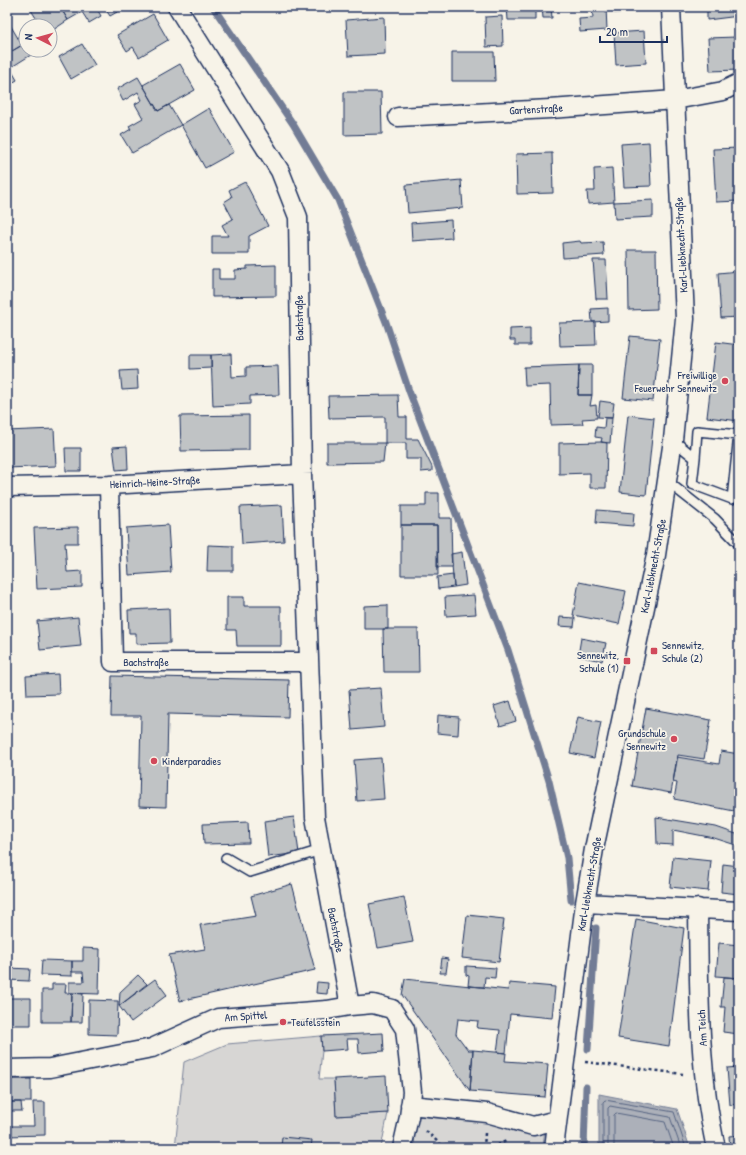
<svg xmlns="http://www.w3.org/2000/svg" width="746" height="1155" font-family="'Patrick Hand',sans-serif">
  <rect width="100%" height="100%" fill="#f7f3e8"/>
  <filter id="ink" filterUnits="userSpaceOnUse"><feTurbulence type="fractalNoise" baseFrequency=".025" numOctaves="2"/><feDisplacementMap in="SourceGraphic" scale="8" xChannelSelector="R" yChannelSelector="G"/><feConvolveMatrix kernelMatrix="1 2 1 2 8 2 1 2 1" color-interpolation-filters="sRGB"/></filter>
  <g filter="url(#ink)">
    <!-- green -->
    <path fill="#d7d6d4" stroke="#798299" d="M321,1036L322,1051L319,1079H334L336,1116L388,1113L381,1148H175L184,1062L227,1044Z
      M416,1116L545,1127L543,1148H414Z"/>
    <!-- water -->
    <path fill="#acb0b9" stroke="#727c95" d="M599,1094L677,1109L690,1148H599Z"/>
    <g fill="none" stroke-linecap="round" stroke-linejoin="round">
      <!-- shore -->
      <path stroke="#556382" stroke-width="1" d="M603,1148V1102L605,1100L674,1112L686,1148
        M608,1148V1108L610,1106L670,1117L681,1148
        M614,1148V1115L616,1113L665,1122L674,1148"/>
      <!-- stream -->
      <path stroke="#727c95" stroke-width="7" d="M213,7L293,124L338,200L386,322L409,391L508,650L549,781L567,858L571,900
        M588,1049L596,928
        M584,1148L586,1087"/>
    </g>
    <!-- building -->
    <path fill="#c0c3c5" stroke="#1b2f5e" d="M36,7H60L68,20L50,32V26H41L31,10Z
      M60,7H96L101,16L89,23L82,12L68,20Z
      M104,7H126L110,16Z
      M415,7H429V10H415Z
      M507,7H535V20H508Z
      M542,7H551L552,18H543Z
      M592,7H606L607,30L580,32L579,19L593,18Z
      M614,7H643L644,11L614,13Z
      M717,7H739V16L707,20V9Z
      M153,14L168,40L139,57L133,47L127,51L117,35Z
      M502,16L503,46L486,47L485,17Z
      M384,17L385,54L348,56L346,20Z
      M9,23L22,45L7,54V25Z
      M644,31L646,63L616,65L614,33Z
      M736,37L737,44H739V70L710,71L708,38Z
      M26,43V50H32L34,53L10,68L17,80L7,86V54Z
      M82,44L95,65L71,79L59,57Z
      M452,52H494L495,81H452Z
      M180,64L195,90L158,111L143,85Z
      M138,77L158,111L169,105L181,125L132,153L121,135L131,129L129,126L143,118L135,104L142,100L138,92L123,101L117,89Z
      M344,92H381L382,134L344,135Z
      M209,108L234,152L205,168L181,125Z
      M649,142L651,186L624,187L621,144Z
      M739,148V201L716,202L713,149Z
      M552,153L553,193L517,194L516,154Z
      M612,168L614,202L588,204L587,191H595L594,169Z
      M461,180L463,208L408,213L406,185Z
      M245,182L268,226L249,236V254H212V236H228L222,225L233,219L224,202L232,197L229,190Z
      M653,200V217L615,219L614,202Z
      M451,220L452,238L412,241L411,223Z
      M580,241L581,243L603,242L604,255L563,258L562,243Z
      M628,250H656L657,309L629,310Z
      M593,260H606L608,299H596Z
      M276,265V296L212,297V269H219V279H235V270L247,269V266Z
      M739,271V317L721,318L718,273Z
      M608,308V321L592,322L591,309Z
      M595,322L596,345L560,346L559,323Z
      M530,328V345H515V340H510V329Z
      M630,336L660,339L653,401L623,398Z
      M716,342L739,345V421L707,417Z
      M231,354L232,377L246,376V367L278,366L279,395L250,396V404L213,406L211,355Z
      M190,355H211V368L190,369Z
      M579,365H592V395H578Z
      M579,365L578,395H592L590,406L596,405L597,418L582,419L583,424L551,425L550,385L525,386L524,367Z
      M137,370L138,389L122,390L120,371Z
      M398,395L399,417H407V439H418L432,467V471L421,472V459H406V443H385V417L329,418L328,396Z
      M600,401L614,403L612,418L598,417Z
      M249,415V450L181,451L180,416Z
      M628,415L654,418L646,495L620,492Z
      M605,418H612L610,443L601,442L602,438L595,437L596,427L604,428Z
      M54,429L56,466L7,468V431Z
      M601,442L607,443L606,488H590V473L559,474V443Z
      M327,443H385L383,462L327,463Z
      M127,446L128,469L116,470L113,447Z
      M65,448H81V471H66Z
      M426,493H439V518H451L452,567H437V525H401V506H426Z
      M282,505L284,541L242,544L240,507Z
      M597,510L634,513L633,526L596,523Z
      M168,525L171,572L129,575L126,528Z
      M401,525H437L438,575H401Z
      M78,527V543H65L67,572L82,571V587L37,589L34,528Z
      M208,545L233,546V571H207Z
      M462,552L466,585L454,587L451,554Z
      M453,575L454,587L438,589L437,577Z
      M579,582L626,591L619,624L573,615Z
      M474,595L476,614L446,616L445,597Z
      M227,597H244V606H281V646H237L236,630H227Z
      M388,605V629H364V606Z
      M169,608L170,643L136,644V633H129L128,610Z
      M78,617L81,646L40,650L37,621Z
      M560,617L575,618L574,627L559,626Z
      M383,629H418L419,672H384Z
      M581,638L606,643L602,661L578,656Z
      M58,674L59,694L27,695L26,676Z
      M112,676L289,680L288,717L168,714L166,807L139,806L141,716H111Z
      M381,688L384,727L352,730L349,690Z
      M510,701L516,721L500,726L494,706Z
      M646,708L711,720L704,759L678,755L671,793L632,786Z
      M438,715L459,717L458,735L437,733Z
      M578,717L601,722L594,758L570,753Z
      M721,751L739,754V812L674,799L677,783L673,782L677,757L719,764Z
      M381,758L384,799L357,801L354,760Z
      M294,817L299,853L268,857L264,821Z
      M656,817L716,827L739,835V846L714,838L673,830V845L657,844Z
      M248,822L249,843L204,844L203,824Z
      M673,857L711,861L708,891L670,887Z
      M723,864L739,866V894L721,892Z
      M292,884L315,970L180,1001L169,955L205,949L200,925L256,916L251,896Z
      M404,897L413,942L378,948L369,904Z
      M467,915L504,919L499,962L462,958Z
      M636,919L684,928L669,1046L618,1038Z
      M719,943L739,945V978L716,976Z
      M83,948L100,949L99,994L69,993V982H84L83,972H72V961H83Z
      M442,958L448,959L446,973H440Z
      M42,960L72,961V976L41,975Z
      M7,962H9V968L30,969L29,981L7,980Z
      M466,966L496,968L495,978L485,977L484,987L468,986L469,976L466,975Z
      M138,975L147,984L119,1006L120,992Z
      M724,977L739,978V1034L723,1032L725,1007H721Z
      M155,979L167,995L131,1022L119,1006Z
      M405,979L508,990L509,983L555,987L552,1018L510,1014L506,1053L497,1052L500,1030L477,1028L478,1021L458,1019L456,1034L468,1050H473L470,1091L402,995Z
      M317,982L328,983L327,994L316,993Z
      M52,984H66L65,993H72L71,1022H42V990H52Z
      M72,993L83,994L82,1022H71Z
      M7,998H31V1025H7Z
      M89,1000L118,1001L117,1035L89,1034Z
      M383,1033L384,1051L359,1053L358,1039H347L348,1049L322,1051L321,1036Z
      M473,1050L506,1053L505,1061L548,1064L545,1097L470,1091Z
      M739,1067V1104L730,1105L727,1068Z
      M386,1076L388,1113L336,1116L334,1079Z
      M7,1079H31V1102H7Z
      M7,1102H21L22,1111H7Z
      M33,1102H45V1135L7,1136V1126H34Z
      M739,1135V1148H730L729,1136Z
      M282,1137L312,1140L311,1148H281Z"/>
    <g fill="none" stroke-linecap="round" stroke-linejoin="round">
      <defs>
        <path id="service" d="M673,440L695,458L697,431L739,435L732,499L692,484L695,458
          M668,482L715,519L739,544
          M226,858L250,872L321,850"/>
        <path id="minor" d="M177,7L280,171L298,217L302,474L315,817L350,1006
          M398,117L550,109L675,100L723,91L739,83
          M109,485L113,662H309
          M7,487L109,485L302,474
          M585,903L739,911
          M698,908C699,988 698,1069 716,1148
          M7,1069L50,1068L152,1048L218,1018L327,1010L350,1006L373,1004L392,1009L405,1029L412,1092L409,1117L402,1148
          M410,1105L487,1113L533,1126L557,1120
          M554,1148L585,903L594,849L656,555L673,440L685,319L671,7"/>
      </defs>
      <!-- service casing -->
      <use href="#service" stroke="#1b2f5e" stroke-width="12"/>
      <!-- minor casing -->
      <use href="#minor" stroke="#1b2f5e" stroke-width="21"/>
      <!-- path -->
      <path stroke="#1b2f5e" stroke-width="2.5" stroke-dasharray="3 3" stroke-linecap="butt" d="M585,1062L683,1074
        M426,1131L440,1144
        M434,1148L440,1144L480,1148
        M484,1148L485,1133
        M492,1148L508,1140"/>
      <!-- service -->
      <use href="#service" stroke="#f7f3e8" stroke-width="9"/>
      <!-- minor -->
      <use href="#minor" stroke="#f7f3e8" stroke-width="18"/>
    </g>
  </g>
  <!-- markers -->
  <g fill="#d1495b" stroke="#f7f3e8" stroke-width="1.5">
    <circle cx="725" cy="381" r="4"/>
    <rect x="650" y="647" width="8" height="8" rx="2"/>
    <rect x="623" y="657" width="8" height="8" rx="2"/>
    <circle cx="674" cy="739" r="4"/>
    <circle cx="154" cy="761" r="4"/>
    <circle cx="283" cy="1022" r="4"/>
  </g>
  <g text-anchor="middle" stroke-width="3.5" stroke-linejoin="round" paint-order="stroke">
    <!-- street labels -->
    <g font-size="11" fill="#1b2f5e" stroke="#f7f3e8">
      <text transform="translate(536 109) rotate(-3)" y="4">Gartenstraße</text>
      <text transform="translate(681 245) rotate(-93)" y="4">Karl-Liebknecht-Straße</text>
      <text transform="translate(299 318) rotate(-91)" y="4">Bachstraße</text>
      <text transform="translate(155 482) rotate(-3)" y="4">Heinrich-Heine-Straße</text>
      <text transform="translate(653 566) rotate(-79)" y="4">Karl-Liebknecht-Straße</text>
      <text x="146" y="666">Bachstraße</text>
      <text transform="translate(589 884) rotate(-80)" y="4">Karl-Liebknecht-Straße</text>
      <text transform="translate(336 930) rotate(79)" y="4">Bachstraße</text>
      <text transform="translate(246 1016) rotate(-4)" y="4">Am Spittel</text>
      <text transform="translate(702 1028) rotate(-93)" y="4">Am Teich</text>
    </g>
    <!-- poi labels -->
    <g font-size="11" fill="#1b2f5e" stroke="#f7f3e8" text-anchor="end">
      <text x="717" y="379">Freiwillige<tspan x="717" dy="13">Feuerwehr Sennewitz</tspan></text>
      <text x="662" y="649" text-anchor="start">Sennewitz,<tspan x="662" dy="13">Schule (2)</tspan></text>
      <text x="619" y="659">Sennewitz,<tspan x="619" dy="13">Schule (1)</tspan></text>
      <text x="666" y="737">Grundschule<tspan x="666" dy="13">Sennewitz</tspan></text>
      <text x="162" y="765" text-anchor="start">Kinderparadies</text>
      <text x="291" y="1026" text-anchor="start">Teufelsstein</text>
    </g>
  </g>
  <!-- margin -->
  <rect width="746" height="1155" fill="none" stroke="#f7f3e8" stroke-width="24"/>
  <rect x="12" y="12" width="722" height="1131" fill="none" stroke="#1b2f5e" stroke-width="1.5" filter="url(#ink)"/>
  <!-- north arrow -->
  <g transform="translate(38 38) rotate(276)"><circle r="19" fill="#f7f3e8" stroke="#9fa5b1"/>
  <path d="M0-3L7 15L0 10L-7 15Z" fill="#d1495b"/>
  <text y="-6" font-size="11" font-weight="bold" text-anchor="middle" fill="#1b2f5e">N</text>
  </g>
  <!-- scale -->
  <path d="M600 36v6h67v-6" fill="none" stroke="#1b2f5e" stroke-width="2"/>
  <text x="606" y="36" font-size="12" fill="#1b2f5e" stroke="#f7f3e8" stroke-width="3" paint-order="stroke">20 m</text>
</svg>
